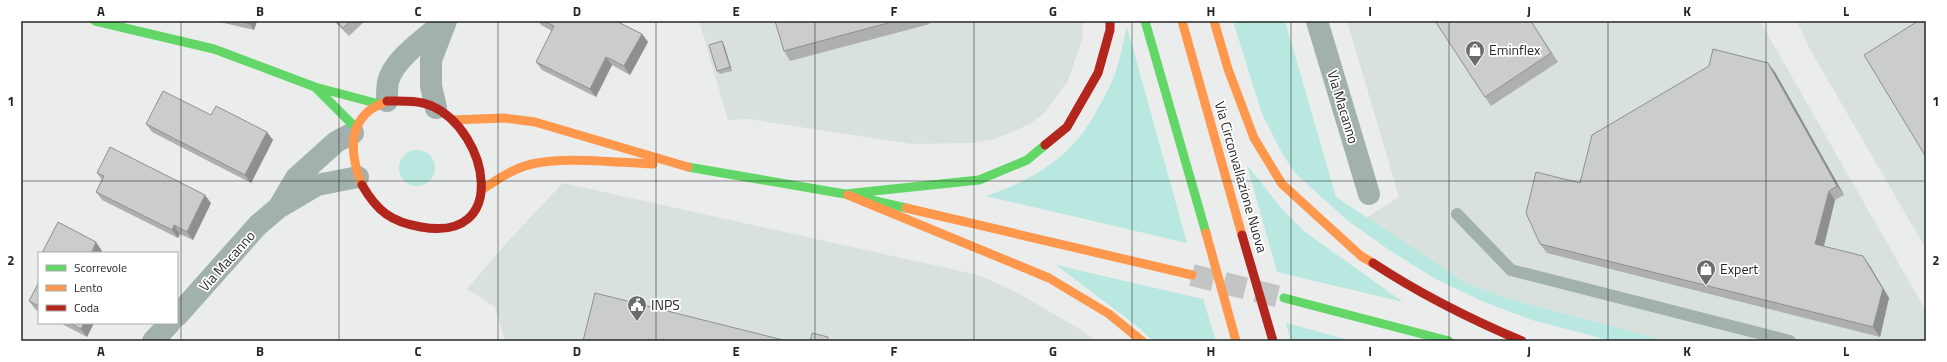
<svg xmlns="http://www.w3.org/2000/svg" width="1947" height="362" font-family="'Titillium Web',sans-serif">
  <rect width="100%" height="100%" fill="#eaedec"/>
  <!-- built -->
  <path fill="#d9e1de" d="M699,21H1083L1082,40L1067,83L1043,114L1030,124L995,139L972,143L911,144L748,119L728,120Z
    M1347,21H1760L1926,311V341H1667L1503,297L1466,283L1366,218L1399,197Z
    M1797,21H1926V249L1808,46Z
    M563,183L978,275L1014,291L1080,329L1096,341H505L495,307L467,289L508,241Z"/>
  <!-- green -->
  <path fill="#b8e8df" d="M1233,21H1285L1336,197L1466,283L1503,297L1667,341H1612L1532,320L1484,302L1436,279L1392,252L1347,220L1296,174L1283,155L1262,114Z
    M1127,27L1187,243L986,196C1041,177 1077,153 1103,99C1107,91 1112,83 1115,74C1120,59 1123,43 1127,27Z
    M399 168a18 18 0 1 1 36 0a18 18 0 1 1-36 0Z
    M1247,165L1281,208L1305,232L1403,302L1277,272Z
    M1056,265L1203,299L1216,341H1153L1137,326Z
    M1286,323L1353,341H1291Z"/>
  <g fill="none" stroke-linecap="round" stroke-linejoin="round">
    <!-- secondary-tunnel -->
    <path stroke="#c3c5c4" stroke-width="22" stroke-dasharray="22 11" stroke-linecap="butt" d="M1192,275L1284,298"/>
    <!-- lane -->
    <path stroke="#a3b1ae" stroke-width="12" d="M1457,214L1511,270L1790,341"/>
    <!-- street -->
    <path stroke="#a3b1ae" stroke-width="22" d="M1317,21L1369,194
      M387,101C387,95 387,88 388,82C393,59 428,36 445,21
      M436,108L431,86V60L446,21
      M280,205L296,178L336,142L353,133
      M177,316L258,225L278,208L317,185L358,177
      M153,341L170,323"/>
    <!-- fast -->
    <path stroke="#63d668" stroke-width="9" d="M95,21L214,49L315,87L379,104
      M1145,21L1206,233
      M316,88L355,127
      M688,167L845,194L906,208
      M845,194L979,180L1027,160L1045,145
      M1284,298L1449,341"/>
    <!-- slow -->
    <path stroke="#ff974d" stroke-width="9" d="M1182,21L1242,235
      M1214,21L1228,69L1254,138L1282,184L1361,256L1373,263
      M452,120L504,118L535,122L688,167
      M362,185C352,160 346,129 370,110C375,106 382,104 387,101
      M483,189C498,179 514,168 532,164C566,156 618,163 653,164
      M848,195L1049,278L1109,314L1142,341
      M906,208L1192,275"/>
    <!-- jam -->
    <path stroke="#b3261e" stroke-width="9" d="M1045,145L1067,127L1098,73L1110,30V21
      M362,185C377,211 391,222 421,227C510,243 489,132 432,106C418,100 402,101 387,101
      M1373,263C1420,294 1470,319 1522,341"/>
    <!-- slow-bridge -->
    <path stroke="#ff974d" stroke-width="9" d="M1206,233L1236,341"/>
    <!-- jam-bridge -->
    <path stroke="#b3261e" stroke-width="9" d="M1242,235L1273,341"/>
  </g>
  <!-- wall -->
  <path fill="#aeb0af" d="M215,21H257L254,30Z
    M334,21H365L349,36Z
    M538,21H616L642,34L648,42L630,75L612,65L596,97L542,70L536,62L552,31L541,25Z
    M775,21H929L930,24L790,61L784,51Z
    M1531,21L1558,62L1491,106L1485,97Z
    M724,45L732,71L720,74L717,71Z
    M1775,72L1844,195L1835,200L1824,246L1870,266L1889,298L1880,337L1547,253L1540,244Z
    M211,115L273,140L251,183L152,132L146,124Z
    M97,173L211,203L193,240L180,234L178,238L102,200L96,192L102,180Z
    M39,282V312L35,309L29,301Z
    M60,323H94L87,337Z"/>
  <!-- shaded-wall -->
  <path fill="#8d908f" d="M250,21H257L254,30L250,24Z
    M642,34L648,42L630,75L624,66Z
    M722,41L724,45L732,71L730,67Z
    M606,57L612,65L596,97L590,89Z
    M1768,63L1775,72L1844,195L1837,186Z
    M267,132L273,140L251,183L245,175Z
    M1829,191L1835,200L1822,253L1815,244Z
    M205,195L211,203L193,240L187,232Z
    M174,225L180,234L178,238L172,230Z
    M96,242L102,251L101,253H92Z
    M1863,256L1870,266L1889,298L1880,337L1873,327Z
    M84,323H94L87,337L81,329Z"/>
  <!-- building -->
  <path fill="#cacdcc" stroke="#8d908f" d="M239,21H250V24Z
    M336,21H351L343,28Z
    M544,21H616L642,34L624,66L606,57L590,89L536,62L554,26Z
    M775,21H895L784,51Z
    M1435,21H1531L1551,53L1485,97Z
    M1918,21H1926V157L1864,55Z
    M722,41L730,67L717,71L709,45Z
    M1713,49L1768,63L1837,186L1829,191L1815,244L1863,256L1883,289L1873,327L1540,244L1526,213L1536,172L1580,183L1592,135L1709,66Z
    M163,91L211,115L216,106L267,132L245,175L146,124Z
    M110,147L205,195L187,232L174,225L172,230L96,192L104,176L97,173Z
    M58,222L96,242L91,253H92H42Z
    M39,282V306L29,301Z
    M595,293L787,341H583Z
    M70,323H84L81,329Z
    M812,333L828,337L827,341H810Z"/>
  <!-- grid -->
  <path fill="none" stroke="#252726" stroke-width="1" stroke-opacity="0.55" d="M181,21V341M339,21V341M498,21V341M656,21V341M815,21V341M974,21V341M1132,21V341M1291,21V341M1449,21V341M1608,21V341M1766,21V341M21,181H1926"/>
  <!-- icons -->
  <defs>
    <symbol id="shop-pin" viewBox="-11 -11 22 30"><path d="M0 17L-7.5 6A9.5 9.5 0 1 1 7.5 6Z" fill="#6a6c6b" stroke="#fff"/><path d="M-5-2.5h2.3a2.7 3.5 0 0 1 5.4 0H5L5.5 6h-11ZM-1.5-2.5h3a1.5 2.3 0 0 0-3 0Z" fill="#fff"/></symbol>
    <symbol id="civic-pin" viewBox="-11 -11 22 30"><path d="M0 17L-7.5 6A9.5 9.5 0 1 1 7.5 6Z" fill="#6a6c6b" stroke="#fff"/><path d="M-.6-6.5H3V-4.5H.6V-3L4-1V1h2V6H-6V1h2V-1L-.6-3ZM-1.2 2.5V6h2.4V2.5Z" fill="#fff"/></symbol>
  </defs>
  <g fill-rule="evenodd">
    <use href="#shop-pin" x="1464" y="39" width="22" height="30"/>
    <use href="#shop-pin" x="1695" y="258" width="22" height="30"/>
    <use href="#civic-pin" x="626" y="294" width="22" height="30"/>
  </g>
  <g text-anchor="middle" stroke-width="3.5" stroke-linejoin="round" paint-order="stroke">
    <!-- poi labels -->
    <g font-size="14" fill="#252726" stroke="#fff" text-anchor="start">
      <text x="1489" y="55">Eminflex</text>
      <text x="1720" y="274">Expert</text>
      <text x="651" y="310">INPS</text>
    </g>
    <!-- street labels -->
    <g font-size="14" fill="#252726" stroke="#fff">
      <text transform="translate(1343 107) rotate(73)" y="5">Via Macanno</text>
      <text transform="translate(1241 177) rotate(74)" y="5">Via Circonvallazione Nuova</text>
      <text transform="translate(227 261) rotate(-48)" y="5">Via Macanno</text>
    </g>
  </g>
  <!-- border -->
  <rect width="1947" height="362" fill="none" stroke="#ffffff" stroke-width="44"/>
  <!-- legend -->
  <rect x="38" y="252" width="140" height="72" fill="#ffffff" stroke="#a8a9a8"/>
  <rect x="46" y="265" width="20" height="6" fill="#63d668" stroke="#a8a9a8"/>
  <text x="74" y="272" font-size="12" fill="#252726">Scorrevole</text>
  <rect x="46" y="285" width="20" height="6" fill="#ff974d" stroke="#a8a9a8"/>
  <text x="74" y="292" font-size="12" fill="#252726">Lento</text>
  <rect x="46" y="305" width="20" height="6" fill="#b3261e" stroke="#a8a9a8"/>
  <text x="74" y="312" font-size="12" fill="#252726">Coda</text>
  <rect x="22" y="22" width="1903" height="318" fill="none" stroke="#252726" stroke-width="1.5"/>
  <g font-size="13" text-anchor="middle" font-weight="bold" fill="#252726">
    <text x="101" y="16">A</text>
    <text x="260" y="16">B</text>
    <text x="418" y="16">C</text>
    <text x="577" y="16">D</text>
    <text x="736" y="16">E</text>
    <text x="894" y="16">F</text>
    <text x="1053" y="16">G</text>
    <text x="1211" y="16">H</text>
    <text x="1370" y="16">I</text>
    <text x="1529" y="16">J</text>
    <text x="1687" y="16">K</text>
    <text x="1846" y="16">L</text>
    <text x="11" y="106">1</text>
    <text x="1936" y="106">1</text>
    <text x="11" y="265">2</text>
    <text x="1936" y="265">2</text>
    <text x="101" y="356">A</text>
    <text x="260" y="356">B</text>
    <text x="418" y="356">C</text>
    <text x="577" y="356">D</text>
    <text x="736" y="356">E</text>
    <text x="894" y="356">F</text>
    <text x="1053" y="356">G</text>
    <text x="1211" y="356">H</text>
    <text x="1370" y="356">I</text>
    <text x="1529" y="356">J</text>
    <text x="1687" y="356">K</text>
    <text x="1846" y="356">L</text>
  </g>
</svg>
